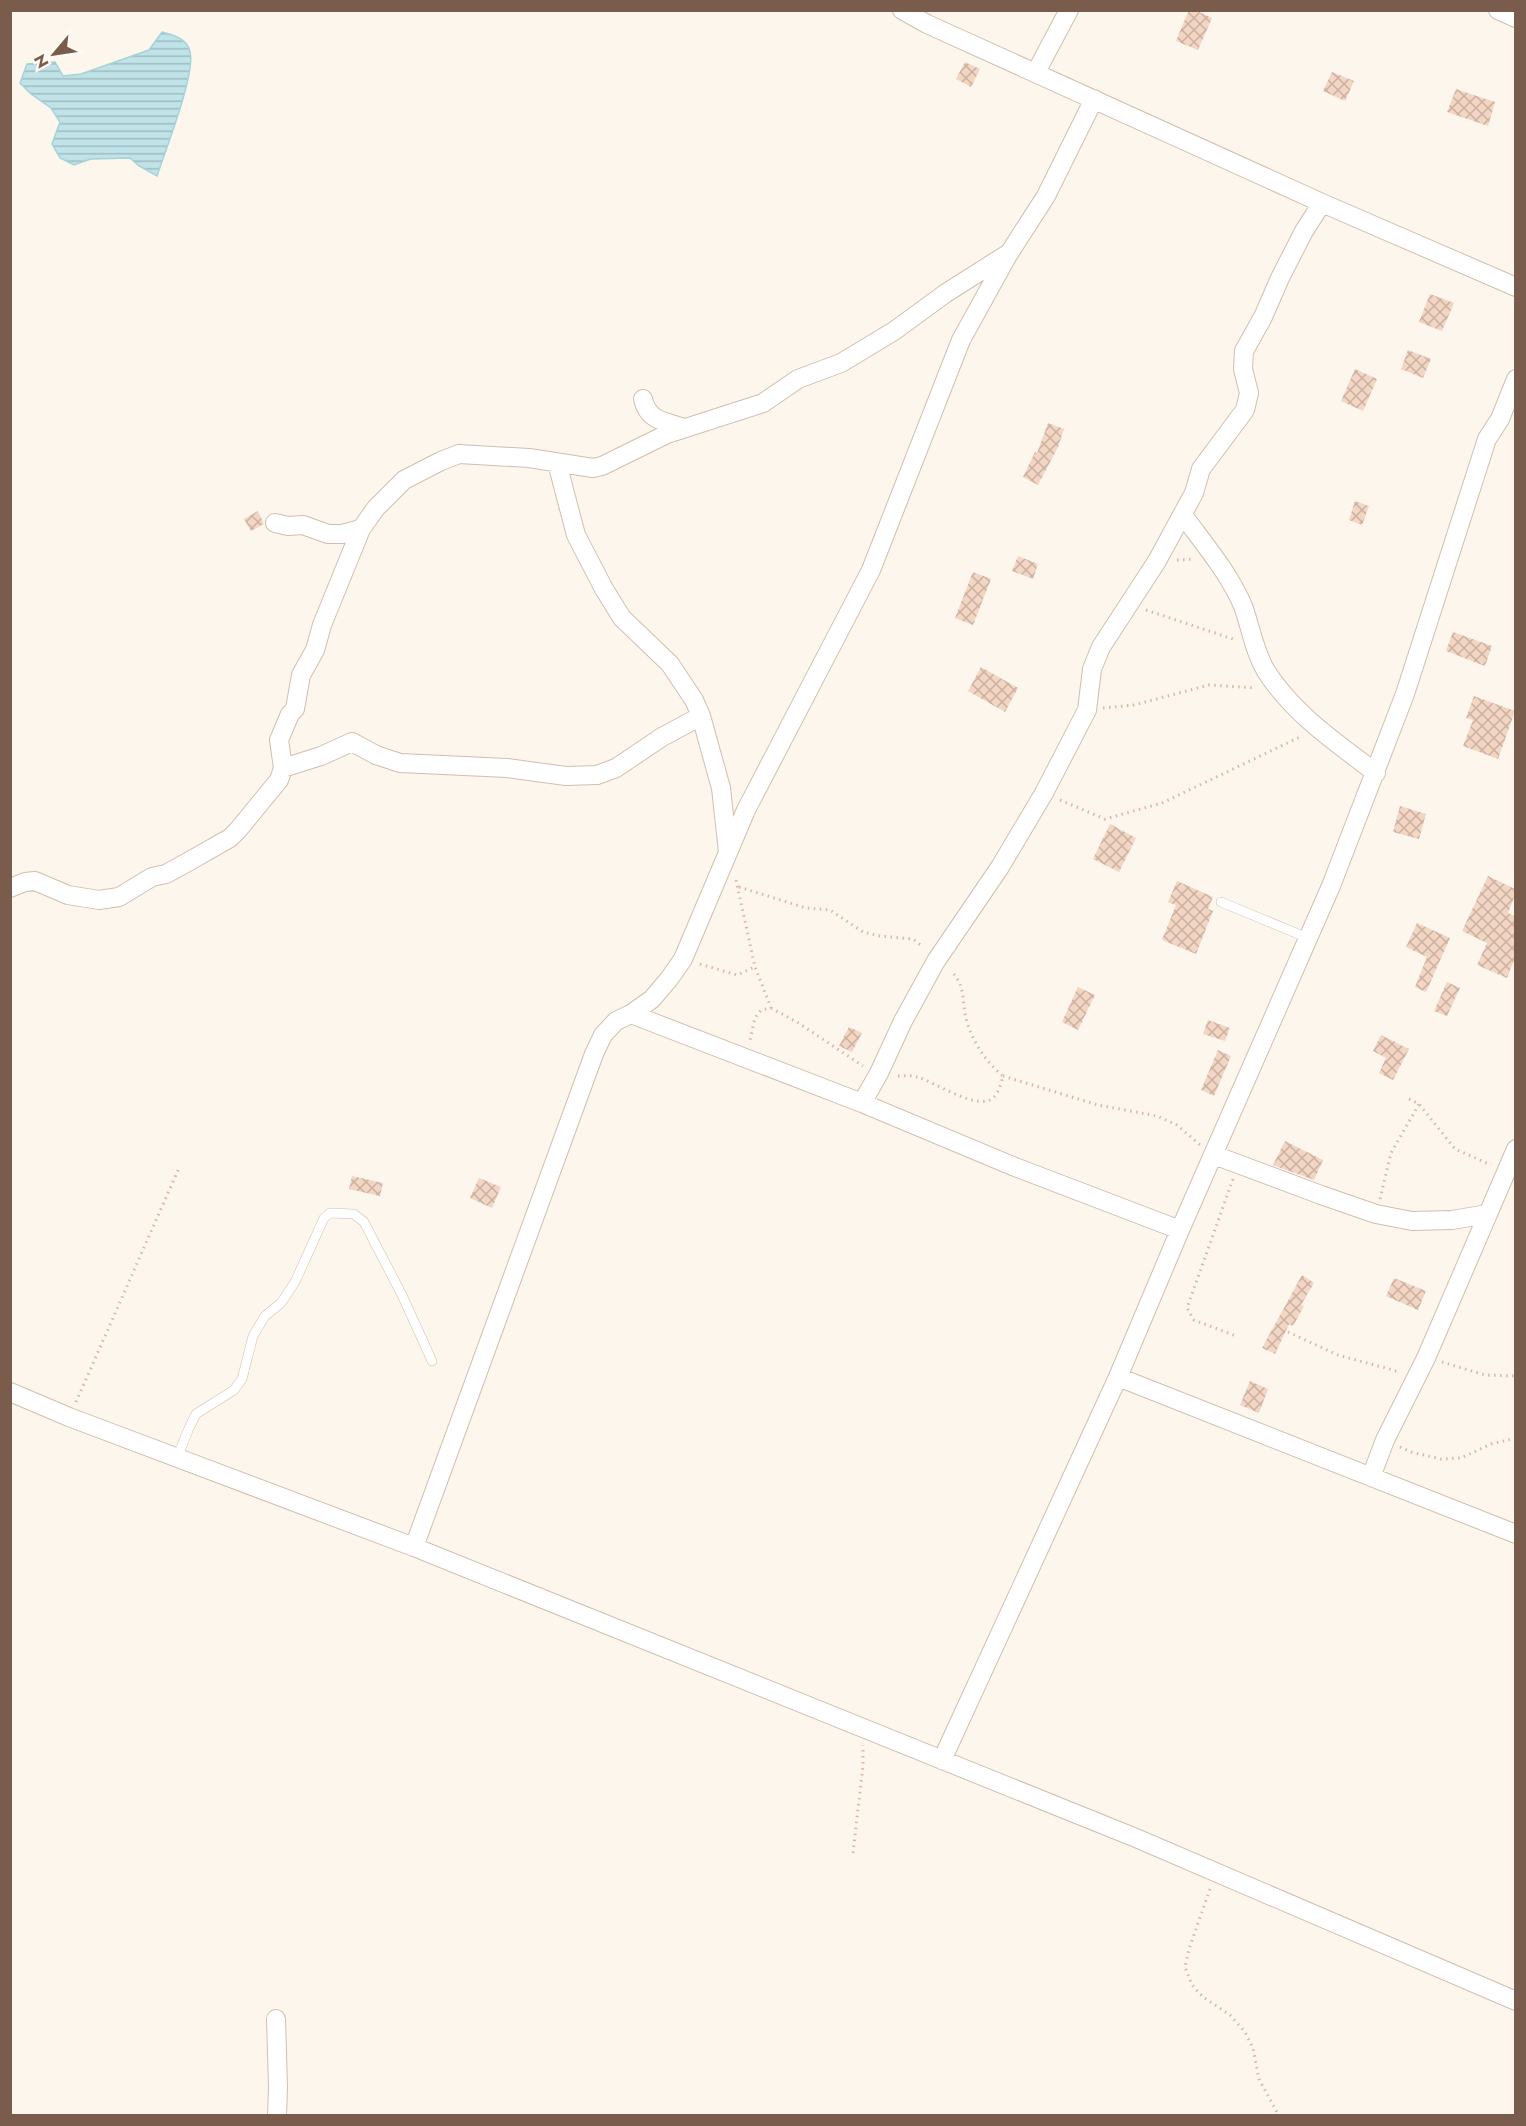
<svg xmlns="http://www.w3.org/2000/svg" width="1526" height="2126" font-family="Jost,sans-serif">
  <defs>
    <pattern id="water-rules" width="6" height="5" patternUnits="userSpaceOnUse" patternTransform="scale(1.5)"><rect width="6" height="5" fill="#bfe3e8"/><path d="M0 2.5h6" fill="none" stroke="#a0bbbe"/></pattern>
    <pattern id="building-cross-hatch" width="8" height="8" patternUnits="userSpaceOnUse" patternTransform="scale(1.5)"><rect width="8" height="8" fill="#f3d5c3"/><path d="M0 0l8 8M0 8l8-8" fill="none" stroke="#cab0a1"/></pattern>
  </defs>
  <rect width="100%" height="100%" fill="#fdf6ec"/>
  <!-- water -->
  <path fill="url(#water-rules)" stroke="#a5d3da" stroke-width="1.5" d="M162,32C173,35 187,38 190,52C196,73 165,151 157,176L139,166L130,158L91,159L74,165L60,158L52,144L60,122L51,108L31,94L20,83L27,64L55,62L63,76L81,74L149,50Z"/>
  <!-- building -->
  <path fill="url(#building-cross-hatch)" d="M1189,10H1195L1212,18L1198,50L1176,41Z
    M965,62L980,69L971,87L956,79Z
    M1332,72L1354,81L1345,101L1323,91Z
    M1456,89L1495,102L1488,126L1447,112Z
    M1430,294L1454,303L1442,331L1419,322Z
    M1408,350L1431,359L1423,378L1401,369Z
    M1355,369L1377,379L1363,411L1341,401Z
    M1048,423L1064,429L1058,447L1038,485L1023,477L1035,452L1037,453Z
    M1355,501L1369,506L1362,525L1349,520Z
    M258,511L264,524L251,531L244,519Z
    M1018,556L1038,564L1033,579L1012,571Z
    M973,572L991,579L973,625L955,618Z
    M1453,632L1492,646L1485,666L1446,651Z
    M981,667L1018,688L1005,712L968,691Z
    M1474,696L1515,711L1498,759L1463,746L1473,720L1466,718Z
    M1400,806L1426,814L1419,839L1393,832Z
    M1110,824L1136,838L1119,872L1093,859Z
    M1488,876L1515,889V895L1508,913L1515,916V958L1507,978L1477,965L1487,943L1462,931Z
    M1177,881L1213,897L1208,909L1213,911L1196,954L1162,940L1176,905L1168,902Z
    M1417,923L1450,938L1426,992L1415,987L1427,957L1406,947Z
    M1447,982L1460,988L1447,1016L1434,1011Z
    M1078,987L1095,995L1078,1030L1062,1022Z
    M1208,1020L1230,1028L1225,1041L1203,1034Z
    M849,1027L862,1033L852,1052L839,1046Z
    M1381,1035L1409,1049L1393,1080L1379,1073L1386,1058L1373,1051Z
    M1218,1050L1231,1056L1214,1096L1201,1090Z
    M1285,1141L1323,1160L1314,1180L1273,1165Z
    M352,1176L383,1183L380,1196L349,1189Z
    M479,1178L501,1187L492,1208L470,1198Z
    M1302,1275L1314,1283L1301,1305L1304,1306L1293,1326L1289,1324L1275,1354L1262,1348Z
    M1394,1278L1426,1291L1418,1310L1386,1296Z
    M1250,1381L1268,1389L1259,1413L1240,1405Z"/>
  <g fill="none" stroke-linecap="round" stroke-linejoin="round">
    <defs>
      <path id="lane" d="M1221,902L1308,938
        M177,1458L189,1428L196,1414L234,1390L242,1379L253,1336L265,1316L281,1303L295,1282L324,1218L330,1213L354,1214L364,1222L402,1295L432,1361"/>
      <path id="street" d="M902,10L927,24L1322,203L1516,287
        M1498,10L1516,18
        M1036,72L1069,10
        M643,399C648,421 664,421 684,428
        M557,463L576,535L604,589L622,618L670,664L694,700L701,716L721,788L728,852
        M1183,515C1204,544 1229,573 1243,606C1251,628 1254,651 1266,671C1293,714 1337,743 1376,773
        M275,523L288,526L303,525L328,534H342L361,529
        M283,768L321,756L352,742L376,755L400,763L507,768L566,776L597,775L616,768L662,737L701,716
        M10,888L25,882L35,881L68,895L99,900L119,897L152,877L166,874L186,863L230,838L238,830L279,780L283,768L279,740L290,714L295,709L301,675L315,650L322,625L361,529L376,508L404,480L441,461L459,454L529,458L593,468L602,466L667,434L763,403L798,379L841,363L894,331L946,293L1006,255
        M631,1014L862,1103L1015,1167L1180,1230
        M862,1103L879,1073L903,1021L936,961L1000,867L1044,793L1087,710L1092,669L1101,647L1157,561L1194,493L1201,469L1245,410L1249,393L1243,369L1244,351L1263,317L1280,278L1304,231L1322,203
        M1214,1155L1321,1195L1376,1214L1412,1221L1452,1220L1488,1214
        M1118,1377L1516,1534
        M10,1392L69,1417L414,1547L1136,1838L1516,2001
        M1371,1477L1385,1440L1426,1358L1516,1149
        M414,1547L594,1054L603,1035L616,1021L631,1014L652,999L669,979L683,959L746,810L871,570L961,340L1008,255L1046,196L1094,99
        M942,1760L1118,1377L1180,1230L1331,886L1405,694L1487,439L1500,419L1516,379
        M276,2019L278,2087L277,2116"/>
    </defs>
    <!-- lane casing -->
    <use href="#lane" stroke="#d1beb0" stroke-width="10"/>
    <!-- street casing -->
    <use href="#street" stroke="#d1beb0" stroke-width="20"/>
    <!-- path -->
    <path stroke="#d9b8a5" stroke-width="3" stroke-dasharray="1.5 4.5" stroke-linecap="butt" d="M1177,560L1195,559
      M1146,610L1236,640
      M1103,708L1134,705L1209,685L1256,688
      M1060,800L1105,819L1162,803L1302,736
      M736,880L755,967L771,1008L761,1010L755,1018L750,1040
      M739,887L806,908L830,910L863,932L880,936L913,939L923,947
      M700,964L737,975L755,967
      M771,1008L797,1022L863,1066
      M898,1076C904,1076 911,1075 917,1077C934,1081 979,1113 994,1097C999,1092 1001,1083 1003,1076C987,1063 973,1043 967,1022C961,1002 967,987 951,971
      M1003,1076L1098,1105L1157,1116L1177,1125L1200,1145
      M1409,1099L1419,1104L1455,1149L1491,1165
      M1233,1179L1187,1308L1194,1320L1236,1336
      M1380,1199L1391,1153L1419,1104
      M1288,1332L1338,1355L1400,1372
      M1442,1362L1485,1375L1516,1376
      M76,1402L179,1168
      M1400,1447L1411,1452L1441,1459L1461,1458L1491,1444L1516,1438
      M853,1853L863,1766V1745
      M1210,1889L1189,1949L1185,1967L1192,1985L1203,1997L1230,2015L1245,2032L1253,2048L1259,2079L1279,2116"/>
    <!-- lane -->
    <use href="#lane" stroke="#fff" stroke-width="9"/>
    <!-- street -->
    <use href="#street" stroke="#fff" stroke-width="18"/>
  </g>
  <!-- border -->
  <rect width="1526" height="2126" fill="none" stroke="#7a5c4d" stroke-width="24"/>
  <!-- north arrow -->
  <g transform="translate(54 54) rotate(241)" stroke="#fffaf3" stroke-width="4.5" paint-order="stroke">
  <path d="M0-4.5L10 22L0 15L-10 22Z" fill="#7a5c4d"/>
  <text y="-9" font-size="16" font-weight="bold" text-anchor="middle" fill="#7a5c4d">N</text>
  </g>
</svg>
